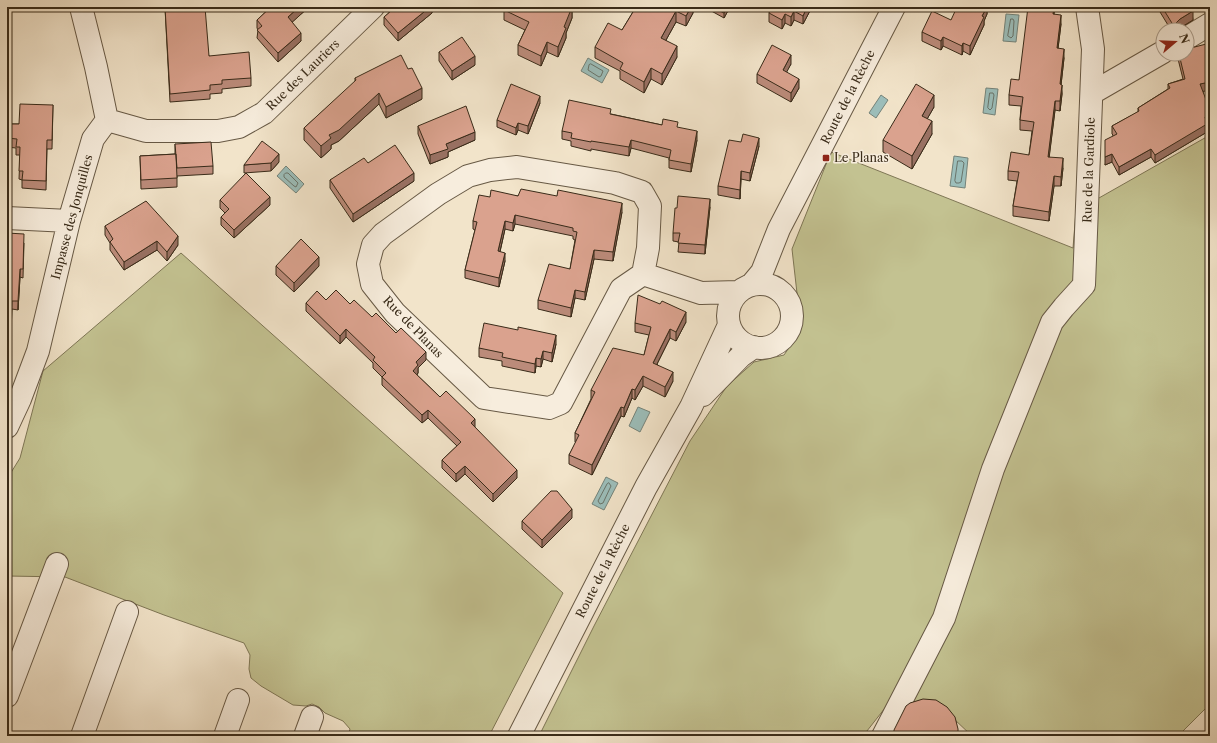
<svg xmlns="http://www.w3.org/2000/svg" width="1217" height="743" font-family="'Libre Caslon Text',serif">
  <rect width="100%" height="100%" fill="#f2e4ca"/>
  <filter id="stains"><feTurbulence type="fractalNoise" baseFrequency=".005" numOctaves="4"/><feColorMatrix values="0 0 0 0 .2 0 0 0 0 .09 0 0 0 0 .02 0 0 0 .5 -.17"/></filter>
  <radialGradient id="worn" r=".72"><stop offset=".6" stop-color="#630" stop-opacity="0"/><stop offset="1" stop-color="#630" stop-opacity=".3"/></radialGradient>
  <!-- green -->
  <path fill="#c3c291" stroke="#7e7655" d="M1210,135V704L1178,736H972L953,718L896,694L863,736H539L594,626L690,441L727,386L754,362L784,355L799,333L798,302L792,249L831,152L1073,248L1076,211Z
    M181,253L563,593L489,736H348L350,729L343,721L325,713L319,707L312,704L306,706L293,705L261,686L251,678L249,669L250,655L244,643L164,615L65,577L7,576V479L20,458L43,371Z"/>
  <!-- water -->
  <path fill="#9cbeba" stroke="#74837a" d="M1006,14L1019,15L1016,42L1003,41Z
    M588,58L609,70L602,83L581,71Z
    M986,88L998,89L995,115L983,113Z
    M881,95L888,100L876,118L869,113Z
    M954,156L968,158L965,188L950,186Z
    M286,166L304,184L296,193L277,176Z
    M638,407L650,412L640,432L629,426Z
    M606,477L618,483L604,510L592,504Z"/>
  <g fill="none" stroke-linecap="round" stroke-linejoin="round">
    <!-- shore -->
    <path stroke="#6a746a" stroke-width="1" d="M1011,19H1013L1014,21L1013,36L1011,38L1008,36Z
      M591,64L603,71L601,76L599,77L588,70L589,65Z
      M990,93H993L994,95L992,108L990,110L988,108Z
      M958,161H962L964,163L961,182L959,183H956L955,181Z
      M286,173H288L298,183L296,187L294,186L284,177V175Z
      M609,483L611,486L603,503L600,504L598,501L607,484Z"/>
    <defs>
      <path id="minor" d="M1187,38L1210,24
        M1092,93L1163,52
        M107,120L146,131H218L239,127L264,113L373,7
        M517,167L615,183L642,192L650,206L648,248L643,274L621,289L561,403L549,408L484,398L395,313L372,284L368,264L373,245L383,234L438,194L468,176L490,170Z
        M7,218L69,221
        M643,274L701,293L738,292
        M728 316a32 32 0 1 1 64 0a32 32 0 1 1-64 0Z
        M752,284L762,272L779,229L894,7
        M703,395L741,356L754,347
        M7,427L20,399L38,351L69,221L93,139L107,120L96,67L81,7
        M7,696L57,564
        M82,736L127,612
        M225,736L238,700
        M305,736L312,717
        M519,736L646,487L691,407L729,325
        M883,736L944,618L993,469L1052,322L1064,307L1084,285L1093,49L1087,7"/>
    </defs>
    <!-- minor casing -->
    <use href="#minor" stroke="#675945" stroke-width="24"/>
    <!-- minor -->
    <use href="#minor" stroke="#f7eddd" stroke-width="22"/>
  </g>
  <!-- wall -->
  <path fill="#bb8b7a" stroke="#392b19" d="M107,7H185L209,56L251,78V86L222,89V93L210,94V99L170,102L165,8L108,11Z
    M271,7H309L292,22L301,41L278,62L257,38L258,30L257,28V20Z
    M432,7V13L398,41L384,25V17L389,13V9Z
    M505,7H574L572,9V18L566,33V38L558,57L547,52L541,66L518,55V45L525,30L504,20V10Z
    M636,7H693V13L686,26L676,22L666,40L677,57L662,85L651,79L644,93L620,79V71L595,58V47L622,30Z
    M706,7H730L724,18L706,8Z
    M772,7H812L803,24L794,20L791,26L785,23L782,29L769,22V13Z
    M987,7V14L984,21V25L970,55L963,51L962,55L943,46L941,50L922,41V32Z
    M1157,7H1191L1193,20L1180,28L1178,30H1171Z
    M1054,14L1061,24L1058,48L1064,58L1061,85L1062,94L1060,111L1055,110L1049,157L1063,168L1061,186H1054L1049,221L1013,216V206L1017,181L1008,180V171L1029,155L1032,131L1020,130V120L1021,106L1009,105V95L1019,80Z
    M1210,43V90L1203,91L1207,125V132L1155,163L1151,157L1119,175L1112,162L1105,165L1113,135L1112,134V126L1138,112V108L1168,89V84L1183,79L1178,59V54H1187Z
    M439,52L475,65L452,80L439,61Z
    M791,64L786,72L799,88L791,102L757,83V74Z
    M355,78L422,99L386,118L379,104L339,141L331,145V149L321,158L304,140V128L355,82Z
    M540,103L528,134L518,130L516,135L497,127V120Z
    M53,105L52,149H47L46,190L22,188V180L19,179L20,155H16V148L7,147V124H19Z
    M934,107L927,119L932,134L912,169L883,152V140Z
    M611,114L662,125L678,128L697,140L691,172L669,168V158L631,148L629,156L591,149V151L571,146V141L562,139V131Z
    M418,126L475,140L448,152V157L430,164L418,134Z
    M175,144L213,166V174L177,176V187L141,189L140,156L175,154Z
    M759,146L750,181L741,179L740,199L718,195V186Z
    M279,162L271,171L244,173V165Z
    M368,163L414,181L353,222L330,188V180Z
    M518,196L622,212L613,261L594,259L585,300L575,298L571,317L538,309V300L570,269L575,240L573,239V236L515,224L513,231L505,229L500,252L505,261L499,287L465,278V270L475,230L473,229V221L490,197Z
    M220,200L270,205L234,238L221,225V217L225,213L220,208Z
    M710,207L705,254L678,252L679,242L673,241V233Z
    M105,226L178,245L167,261L157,250L124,270L110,250V243L105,235Z
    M7,233L24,243L23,278L20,277L18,310L12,309L11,331H7Z
    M276,266H319L294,292L276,275Z
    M326,300L350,304L396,333L426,360L418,368V373L417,375L440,397L475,427L517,478L493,502L465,474L456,482L442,468V460L457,446L428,418L422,423L382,385V377L373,368V363L346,337L340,344L306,311V303Z
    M686,322L676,341L670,338L657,364L673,381L665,397L643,386L635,400L632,398L624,417L621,416L592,475L569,464V455L576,443L575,442V433L591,399V390L644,355L649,335L635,332V323Z
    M556,344L552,362L543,359L541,367L536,366L535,373L502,366V361L479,357V348Z
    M572,518L542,548L522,529V521Z"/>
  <!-- shaded-wall -->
  <path fill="#997163" stroke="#392b19" d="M299,7H309L288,26V17Z
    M430,7H432V13L398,41V33Z
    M569,7H574L572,9V18L566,33V38L558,57V47Z
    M691,7H693V13L686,26V16Z
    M728,7H730L724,18V13Z
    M807,7H812L803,24V16Z
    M987,7V14L984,21V25L970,55V46L982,16Z
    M1054,7H1055L1053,23V14Z
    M676,11V22L661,49V38Z
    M794,11V20L791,26V17Z
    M1193,11V20L1180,28L1178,30H1175L1176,23L1180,19Z
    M785,14V23L782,29V20Z
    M1061,15V24L1057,57V48Z
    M301,33V41L278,62V53Z
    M943,37V46L941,50V41Z
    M547,42V52L541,66V56Z
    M963,43V51L962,55V46Z
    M677,46V57L662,85V74Z
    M1064,49V58L1060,94V84Z
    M791,55V64L783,79V70Z
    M475,56V65L452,80V71Z
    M651,68V79L644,93V82Z
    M799,79V88L791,102V93Z
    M1210,82V90L1200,92V84Z
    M1062,85V94L1060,111V101Z
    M422,88V99L386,118V107Z
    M379,93V104L339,141L331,145V149L321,158V146L329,135Z
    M934,95V107L922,128V116Z
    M540,96V103L528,134V126Z
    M1055,101V110L1048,167V157Z
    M1210,116V124L1207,125V132L1155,163V155L1205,117Z
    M932,121V134L912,169V156Z
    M518,123V130L516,135V128Z
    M697,131V140L691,172V164Z
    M475,132V140L448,152V157L430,164V155L446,144Z
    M759,138V146L750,181V173Z
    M631,140V148L629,156V147Z
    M1151,149V157L1119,175V167Z
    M279,154V162L271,171V163Z
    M1112,154V162L1105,165V157Z
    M1063,158V168L1061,186V177Z
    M741,171V179L740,199V190Z
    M414,173V181L353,222V214Z
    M1054,176V186L1049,221V212Z
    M270,197V205L234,238V230Z
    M710,199V207L705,254V245Z
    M622,203V212L613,261V252Z
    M515,215V224L513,231V223Z
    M505,221V229L498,260V251Z
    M178,236V245L167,261V252Z
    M157,241V250L124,270V262Z
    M594,250V259L585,300V292Z
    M505,253V261L499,287V278Z
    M319,257V266L294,292V283Z
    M20,269V277L18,310V301Z
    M575,290V298L571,317V308Z
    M686,312V322L676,341V332Z
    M346,329V337L340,344V336Z
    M670,329V338L653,372V363Z
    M556,335V344L552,362V353Z
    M543,351V359L541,367V359Z
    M426,352V360L418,368V373L413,379V371L416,362Z
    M536,358V366L535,373V364Z
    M673,372V381L665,397V387Z
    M643,376V386L635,400V390Z
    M632,389V398L624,417V408Z
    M621,407V416L592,475V465Z
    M428,410V418L422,423V415Z
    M475,419V427L471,423Z
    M465,466V474L456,482V474Z
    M517,470V478L493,502V494Z
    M572,509V518L542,548V540Z"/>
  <!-- building -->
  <path fill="#daa28e" stroke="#392b19" d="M165,7H185V8L205,7L209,56L249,52L251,78L222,80V84L210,85V90L170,94Z
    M271,7H299L288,17L301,33L278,53L257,30L262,26L257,20Z
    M391,7H430L398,33L384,17L391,11L389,9Z
    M505,7H572L564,27L566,28L558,47L547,42L541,56L518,45L529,22L504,10Z
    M636,7H691L686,16L676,11L661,38L677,46L662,74L651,68L644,82L620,69L623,63L595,47L608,23L622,30Z
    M712,7H728L724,13Z
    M772,7H807L803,16L794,11L791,17L785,14L782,20L769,13Z
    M957,7H987L982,16L984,17L970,46L963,43L962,46L943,37L941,41L922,32L932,11L951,20Z
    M1028,7H1054L1053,14L1061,15L1057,48L1064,49L1060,84L1062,85L1060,101H1055L1048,157L1063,158L1061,177L1054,176L1049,212L1013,206L1019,172L1008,171L1011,152L1029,155L1034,122L1020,120L1023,97L1009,95L1011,79L1019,80Z
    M1162,7H1191L1193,11L1180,19L1176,23L1175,28Z
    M462,37L475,56L452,71L439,52Z
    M1210,43V82L1200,84L1210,110V116L1205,117L1207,124L1155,155L1151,149L1119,167L1112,154L1105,157V140L1117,134L1112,126L1139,111L1138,108L1170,88L1168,84L1185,79L1179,54H1187V49Z
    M772,45L791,55L783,70L799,79L791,93L757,74Z
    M401,55L408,69L412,68L422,88L386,107L379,93L339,130L329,135L331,138L321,146L304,128L356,80L355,78Z
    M511,84L540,96L528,126L518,123L516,128L497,120Z
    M916,84L934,95L922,116L932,121L912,156L883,140Z
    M569,100L611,109L610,114L662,125L663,119L678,122L677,127L697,131L691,164L669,160L671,150L631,140L629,147L591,141V142L571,138L572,133L562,131Z
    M20,104L53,105L52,140H47L46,181L22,180L23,171H19L20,147H16L17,139L7,138V124H19Z
    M466,106L475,132L446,144L448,149L430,155L418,126Z
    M743,134L759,138L750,173L741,171L740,190L718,186L729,140L741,142Z
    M262,141L279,154L271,163L244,165Z
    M211,142L213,166L177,168L175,144Z
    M395,145L414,173L353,214L330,180L364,158L368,163Z
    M176,154L177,178L141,180L140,156Z
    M246,173L270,197L234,230L221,217L229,209L220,200Z
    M521,189L557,196L558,190L622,203L613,252L594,250L585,292L575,290L571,308L538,300L549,264L570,269L577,232L573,231V228L515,215L513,223L505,221L498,251L505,253L499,278L465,270L477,222L473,221L479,195L490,197L491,190L518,196Z
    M678,196L710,199L705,245L678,243L680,233H673L675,208H677Z
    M146,201L178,236L167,252L157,241L124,262L110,242L113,239L105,226Z
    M7,233L24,234L23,269H20L18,301H12L11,322H7Z
    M301,239L319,257L294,283L276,266Z
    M336,290L350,304L354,300L372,317L376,313L396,333L401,328L426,352L416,362L418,365L413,371L440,397L446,391L475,419L471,423L517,470L493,494L465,466L456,474L442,460L461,442L428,410L422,415L382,377L386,373L373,360L375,357L346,329L340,336L306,303L317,291L326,300Z
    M638,295L660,304L662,301L686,312L676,332L670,329L653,363L673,372L665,387L643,376L635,390L632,389L624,408L621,407L592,465L569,455L579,435L575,433L595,392L591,390L613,348L644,355L651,327L635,323Z
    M484,323L518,330V327L556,335L552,353L543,351L541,359L536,358L535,364L502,357L503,353L479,348Z
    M551,491H557L572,509L542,540L522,521Z
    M923,699L936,700L947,707L955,717L958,729V736H894V730L906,706L910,703Z"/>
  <!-- markers -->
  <rect fill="#8f2418" stroke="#f7eddd" stroke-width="1.5" x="822" y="154" width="8" height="8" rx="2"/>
  <g text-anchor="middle" stroke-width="3" stroke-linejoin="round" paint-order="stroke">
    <!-- street labels -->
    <g font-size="12" fill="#392b19" stroke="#f7eddd">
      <text transform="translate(303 75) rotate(-44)" y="4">Rue des Lauriers</text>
      <text transform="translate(848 97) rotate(-63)" y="4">Route de la Rèche</text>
      <text transform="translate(1089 170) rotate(-88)" y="4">Rue de la Gardiole</text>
      <text transform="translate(72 217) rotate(-75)" y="4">Impasse des Jonquilles</text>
      <text transform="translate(413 327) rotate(46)" y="4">Rue de Planas</text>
      <text transform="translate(603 571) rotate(-63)" y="4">Route de la Rèche</text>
    </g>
    <!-- poi labels -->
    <g font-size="12" fill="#392b19" stroke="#f7eddd" text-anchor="start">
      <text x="834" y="162">Le Planas</text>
    </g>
  </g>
  <!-- margin -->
  <rect width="1217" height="743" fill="none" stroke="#f2e4ca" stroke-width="24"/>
  <rect x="8" y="8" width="1201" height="727" fill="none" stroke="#392b19" stroke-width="2"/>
  <rect x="12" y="12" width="1193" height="719" fill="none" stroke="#392b19"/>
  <!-- north arrow -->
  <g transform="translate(1175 42) rotate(71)"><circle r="19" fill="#f7eddd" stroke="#ab9f8f"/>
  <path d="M0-3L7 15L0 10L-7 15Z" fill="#8f2418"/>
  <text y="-6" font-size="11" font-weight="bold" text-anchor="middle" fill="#392b19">N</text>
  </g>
  <rect width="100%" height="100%" filter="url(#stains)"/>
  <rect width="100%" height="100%" fill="url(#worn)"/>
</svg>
